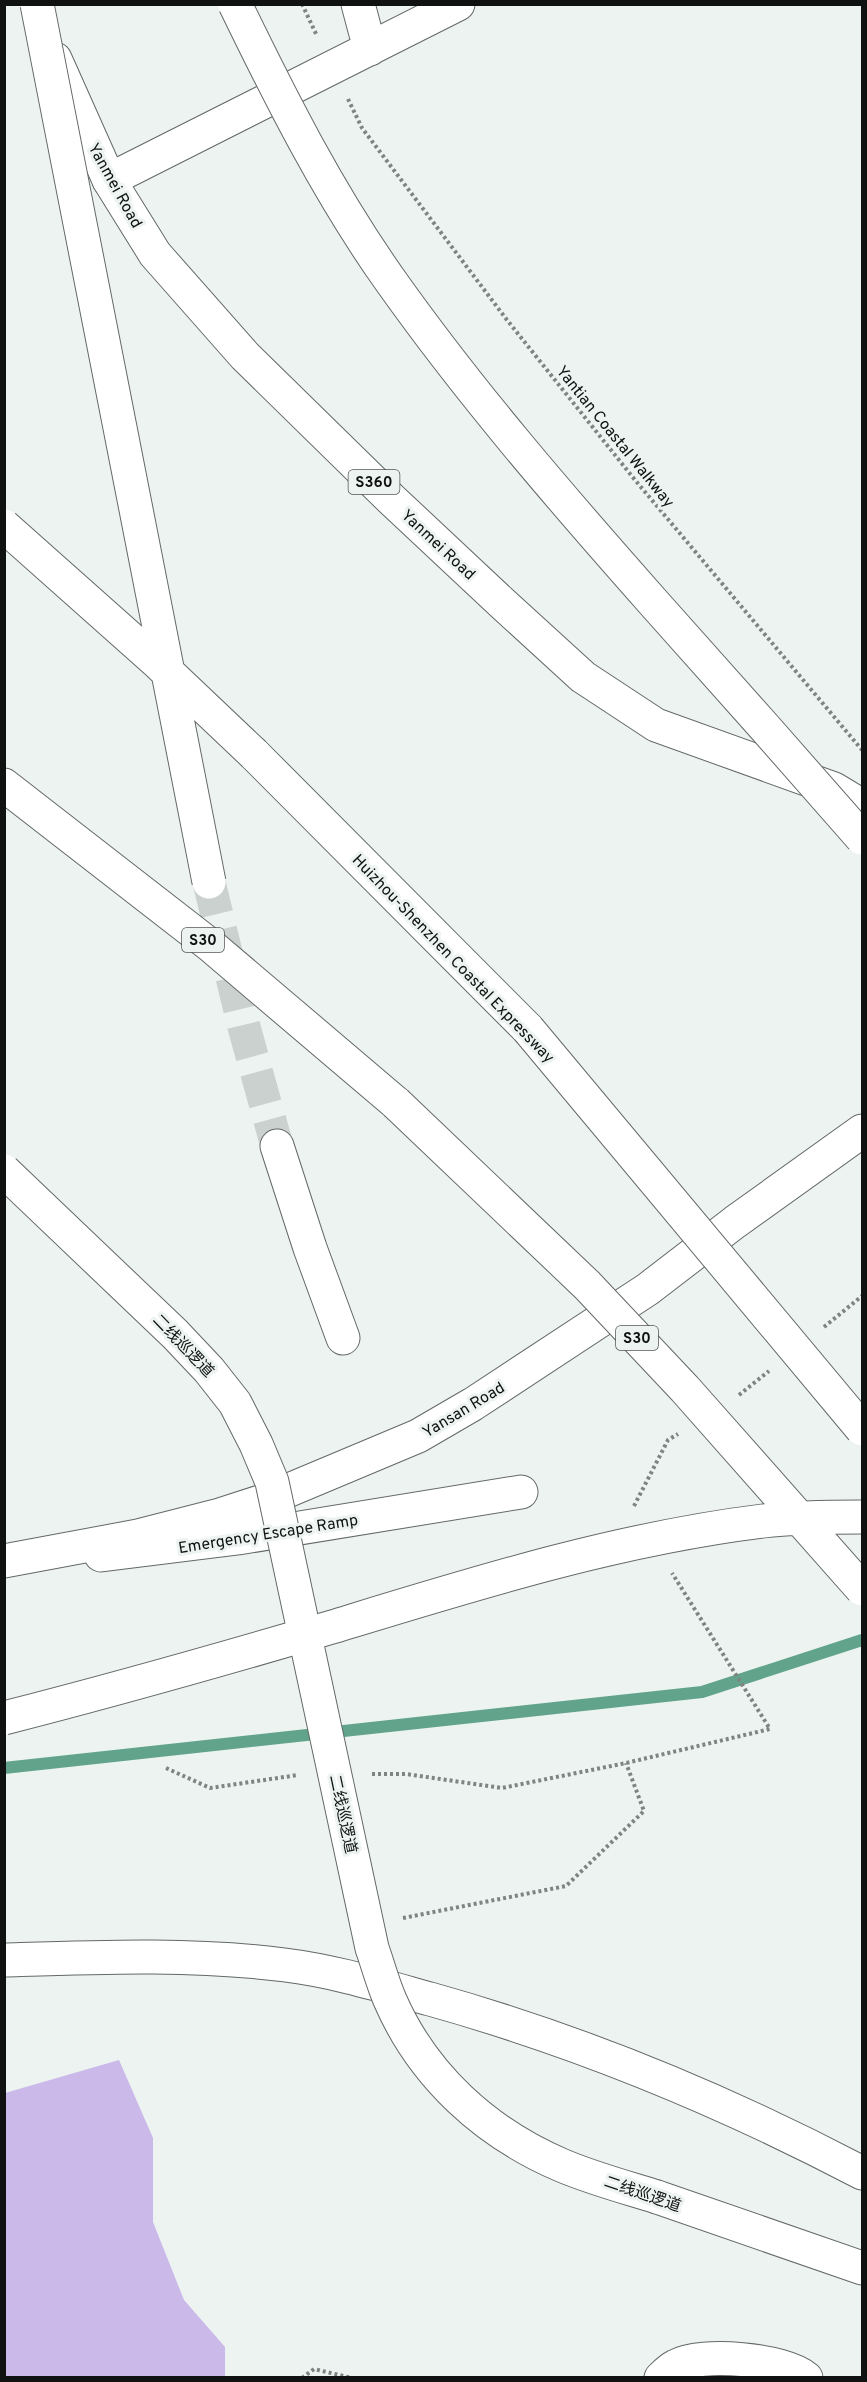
<svg xmlns="http://www.w3.org/2000/svg" width="867" height="2382" font-family="Overpass,'Noto Sans SC',sans-serif">
  <rect width="100%" height="100%" fill="#ecf3f0"/>
  <!-- green -->
  <path fill="#cab9e9" d="M119,2060L153,2138V2222L184,2300L225,2347V2377H5V2093Z"/>
  <g fill="none" stroke-linecap="round" stroke-linejoin="round">
    <!-- stream -->
    <path stroke="#61a38b" stroke-width="12" d="M4,1768L702,1692L862,1640"/>
    <!-- highway-tunnel -->
    <path stroke="#cbd1cf" stroke-width="33" stroke-dasharray="33 16" stroke-linecap="butt" d="M209,882L244,1027L277,1146"/>
    <defs>
      <path id="minor" d="M358,4L370,49
        M109,180L458,4
        M101,1555L238,1538L521,1492
        M657,2197L862,2268
        M661,2378C665,2374 670,2369 676,2366C701,2352 784,2359 806,2378"/>
      <path id="major" d="M55,59L109,180L155,254L245,356L391,499L502,603L583,677L656,725L834,789L862,806
        M4,1561L138,1536L220,1515L263,1501L418,1436L473,1404L648,1289L735,1222L862,1131"/>
      <path id="highway" d="M254,754L528,1029
        M4,785L210,945L396,1103
        M277,1146L310,1248L343,1338
        M4,1960C98,1957 192,1953 285,1965C334,1971 383,1986 430,1999C580,2041 725,2101 862,2173"/>
    </defs>
    <!-- minor casing -->
    <use href="#minor" stroke="#636966" stroke-width="35"/>
    <!-- major casing -->
    <use href="#major" stroke="#636966" stroke-width="35"/>
    <!-- highway casing -->
    <use href="#highway" stroke="#636966" stroke-width="35"/>
    <!-- path -->
    <path stroke="#7f8482" stroke-width="4" stroke-dasharray="3 3" stroke-linecap="butt" d="M302,4L317,36
      M348,99L362,128L507,320L635,480L862,750
      M824,1327L862,1296
      M739,1395L769,1371
      M634,1506L668,1440L678,1434
      M166,1768L210,1788L298,1775
      M372,1774H406L502,1788L626,1763L770,1729L672,1573
      M403,1918L566,1886L644,1811L626,1763
      M302,2378L314,2369L352,2378"/>
    <!-- minor -->
    <use href="#minor" stroke="#fff" stroke-width="33"/>
    <!-- major -->
    <use href="#major" stroke="#fff" stroke-width="33"/>
    <!-- highway -->
    <use href="#highway" stroke="#fff" stroke-width="33"/>
    <defs>
      <path id="minor-bridge" d="M4,1171L175,1334L209,1370L235,1403L256,1444L272,1482L372,1948C378,1965 383,1984 390,2000C423,2076 486,2133 561,2165C591,2178 625,2187 657,2197"/>
      <path id="highway-bridge" d="M37,4L209,882
        M235,4C281,99 329,194 390,280C470,393 561,498 653,602C723,680 793,759 862,838
        M4,526L158,663L254,754
        M528,1029L862,1429
        M396,1103L587,1285L685,1389L862,1589
        M4,1718C114,1690 223,1659 332,1627C473,1584 616,1539 763,1521C796,1517 829,1517 862,1517"/>
    </defs>
    <!-- minor-bridge casing -->
    <use href="#minor-bridge" stroke="#636966" stroke-width="35" stroke-linecap="butt"/>
    <!-- highway-bridge casing -->
    <use href="#highway-bridge" stroke="#636966" stroke-width="35" stroke-linecap="butt"/>
    <!-- minor-bridge -->
    <use href="#minor-bridge" stroke="#fff" stroke-width="33"/>
    <!-- highway-bridge -->
    <use href="#highway-bridge" stroke="#fff" stroke-width="33"/>
  </g>
  <g text-anchor="middle" stroke-width="6" stroke-linejoin="round" paint-order="stroke">
    <!-- shield labels -->
    <g fill="#ecf3f0" stroke="#525654" stroke-width="1.5">
      <rect x="348.5" y="470" width="51" height="24" rx="4.5"/>
      <rect x="182" y="928" width="42" height="24" rx="4.5"/>
      <rect x="616" y="1326" width="42" height="24" rx="4.5"/>
    </g>
    <g font-size="15" font-weight="bold" fill="#101211">
      <text x="374" y="487">S360</text>
      <text x="203" y="945">S30</text>
      <text x="637" y="1343">S30</text>
    </g>
    <!-- street labels -->
    <g font-size="16" fill="#101211" stroke="#ecf3f0">
      <text transform="translate(116 185) rotate(61)" y="6">Yanmei Road</text>
      <text transform="translate(616 436) rotate(51)" y="6">Yantian Coastal Walkway</text>
      <text transform="translate(439 544) rotate(43)" y="6">Yanmei Road</text>
      <text transform="translate(454 958) rotate(46)" y="6">Huizhou-Shenzhen Coastal Expressway</text>
      <text transform="translate(184 1345) rotate(46)" y="6">二线巡逻道</text>
      <text transform="translate(463 1409) rotate(-31)" y="6">Yansan Road</text>
      <text transform="translate(268 1533) rotate(-9)" y="6">Emergency Escape Ramp</text>
      <text transform="translate(344 1814) rotate(78)" y="6">二线巡逻道</text>
      <text transform="translate(643 2193) rotate(19)" y="6">二线巡逻道</text>
    </g>
  </g>
  <!-- border -->
  <rect width="867" height="2382" fill="none" stroke="#101211" stroke-width="12"/>
</svg>
